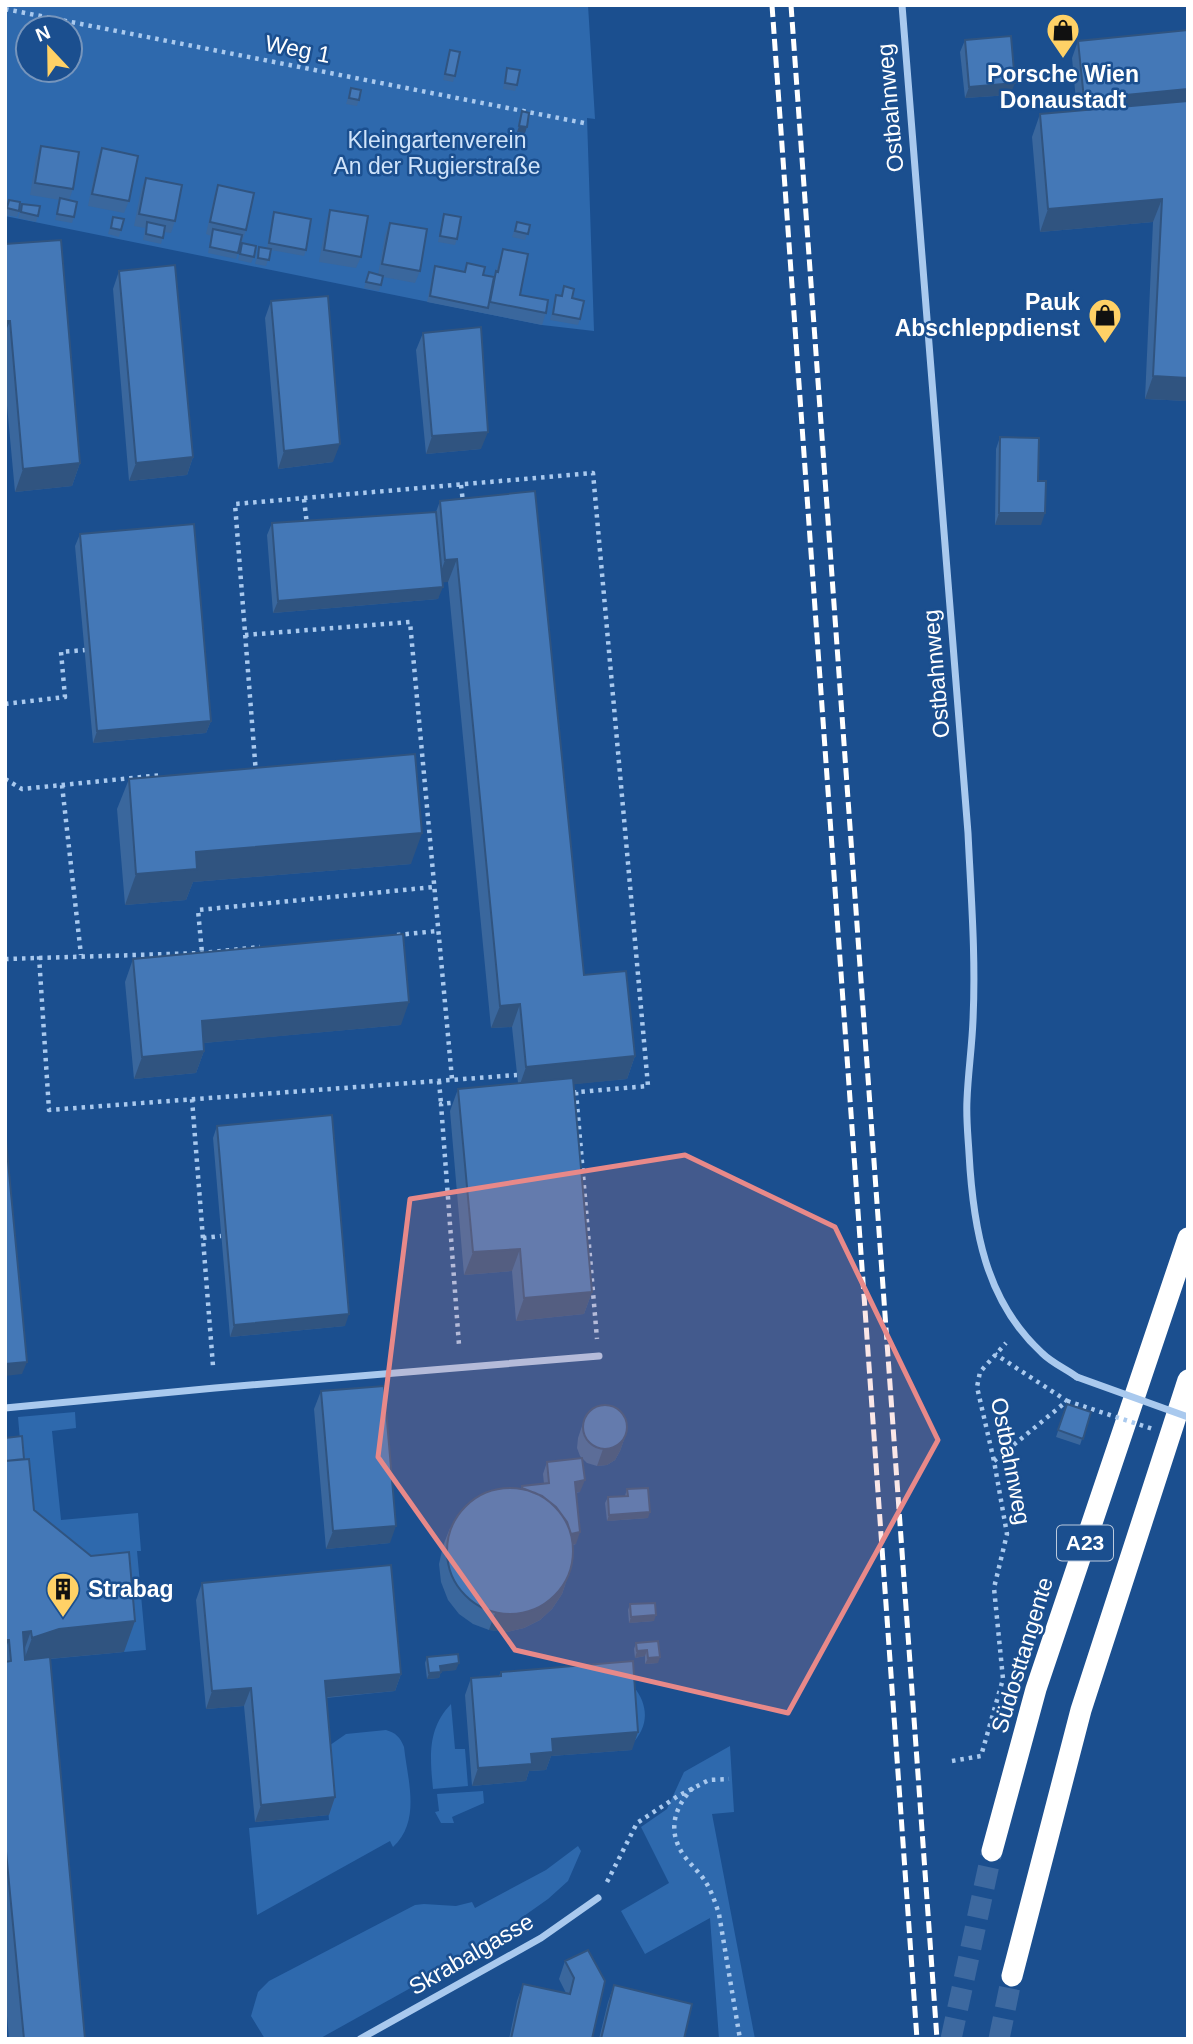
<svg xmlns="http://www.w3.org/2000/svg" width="1193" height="2044" font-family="Arial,sans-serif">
  <rect width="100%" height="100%" fill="#1b4f8f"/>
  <!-- green -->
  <path fill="#2e69ad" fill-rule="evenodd" d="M5,5H588L595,119L587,118L594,331L542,325L5,216ZM28,28H70V70H28Z
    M75,1412L76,1428L52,1431L61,1520L138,1513L141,1551H137L146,1650L124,1652L118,1583L80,1586L5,1477L23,1475L18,1417Z
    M634,1687C649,1706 649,1727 631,1745Z
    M451,1704L455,1749H465L468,1786L433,1789C430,1757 427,1729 451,1704Z
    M386,1730C396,1733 400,1737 404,1747C408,1782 421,1821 393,1847L390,1841L257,1915L249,1828L329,1820L323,1750L346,1734Z
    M730,1746L734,1812L712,1814L755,2039H719L710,1918L645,1954L621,1911L669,1883L641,1827L667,1809L684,1772Z
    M483,1791L484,1803L452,1817L454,1823H441L435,1812L439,1811L437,1794Z
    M578,1846L581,1851L568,1881L548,1899L480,1947L407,1990L319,2039H265L251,2016L258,1992L269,1981L415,1905L424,1904L456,1906L472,1902L475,1908L546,1870Z"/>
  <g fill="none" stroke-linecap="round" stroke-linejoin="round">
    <!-- highway-tunnel -->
    <path stroke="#3d69a0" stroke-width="21" stroke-dasharray="21 10" stroke-linecap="butt" d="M951,2039L992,1851
      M999,2039L1012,1976"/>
    <!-- path -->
    <path stroke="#a9c9ee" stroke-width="4.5" stroke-dasharray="3.5 5" stroke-linecap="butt" d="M5,9L584,123
      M461,485L463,502
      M304,499L307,525
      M245,635L410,622L452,1079
      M5,704L65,697L61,652L85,650
      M256,774L235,504L593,473L648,1086L568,1093
      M5,779L22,789L162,775L163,778
      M62,785L81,955
      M397,935L437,931
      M39,956L49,1110L517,1075
      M199,958L202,953L198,910L434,887
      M5,959L202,953L260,947
      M439,1081L441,1104
      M576,1092L597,1339
      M192,1099L213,1366
      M459,1102L441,1104L459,1345
      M203,1238L221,1236
      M994,1461L1067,1401L995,1354
      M952,1761L981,1756L1003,1679L994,1588L1007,1534L994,1461L977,1387L980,1372L1006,1343
      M693,1788C673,1808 667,1833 685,1857C691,1865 698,1871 703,1878C711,1889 715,1902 719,1914L740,2039
      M607,1882L637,1823L678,1796L709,1780L729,1779"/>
    <!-- street -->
    <path stroke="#a9c9ee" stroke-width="7" d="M902,5L968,833C971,896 976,957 973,1020C972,1047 968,1073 967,1100C966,1118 968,1136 969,1153C973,1227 985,1301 1042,1353C1052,1363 1066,1369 1077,1377
      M5,1408L215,1388L599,1356
      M360,2039L541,1938L598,1898"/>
    <!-- highway -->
    <path stroke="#fff" stroke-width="21" d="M992,1851L1036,1689L1188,1238
      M1012,1976L1081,1710L1188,1380"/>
    <!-- rail -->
    <path stroke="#fff" stroke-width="5" stroke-dasharray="12 5" stroke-linecap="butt" d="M772,5L917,2039
      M791,5L937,2039"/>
    <!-- path-bridge -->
    <path stroke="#a9c9ee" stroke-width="4.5" stroke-dasharray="3.5 5" stroke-linecap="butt" d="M1067,1401L1153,1429"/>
    <!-- street-bridge -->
    <path stroke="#a9c9ee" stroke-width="7" d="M1077,1377L1188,1417"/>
  </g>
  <!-- wall -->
  <path fill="#3a679d" d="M562,5H580L579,8Z
    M1188,30V401L1145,399L1153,222L1040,232L1032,137L1040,114L1077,111L1072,58L1078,41Z
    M965,40L1010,95L965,98L960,52Z
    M450,50L455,76L453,82L443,80Z
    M507,68L517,85L515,91L503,89L505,74Z
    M351,88L359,100L357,106L346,104Z
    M41,146L73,189L69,200L74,217L72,223L55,220L60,200L30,195L36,158Z
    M102,148L129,201L124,213L88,206L97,160Z
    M146,178L175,221L171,233L164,232L161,244L143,240L145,228L134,226L141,190Z
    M218,185L246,230L242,242H241L236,259L208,253L211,236L206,234L214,197Z
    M9,200L19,211L17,217L5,215Z
    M22,204L38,216L36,222L18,218Z
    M330,210L361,257L356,268L319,262L326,222Z
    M274,212L306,250L304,256L271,250L266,266L255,264L259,247L267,248L272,218Z
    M444,214L457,239L455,245L438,242Z
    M113,217L121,230L119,237L108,234Z
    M517,222L530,225L525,240L512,237Z
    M390,223L420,271L415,283L383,277L379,291L364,288L369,272L378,275L385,235Z
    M242,243L254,257L251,263L238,260Z
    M5,244L80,463L72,486L15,492L5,384Z
    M503,249L520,295L546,313L542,325L427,302L433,272L435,266L464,272L467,263L483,275L494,277Z
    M119,271L193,457L187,475L129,481L113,289Z
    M564,286L572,298L580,319L578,325L550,320L556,295L561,296Z
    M271,301L333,462L278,469L265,318Z
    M423,333L481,449L426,454L416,350Z
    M1000,437L1038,481L1041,525H995L996,449Z
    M440,501L584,975L635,1056L627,1079L573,1084L592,1292L584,1314L516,1321L512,1271L464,1275L450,1111L458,1089L518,1083L512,1027L491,1028L448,582H442L438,599L273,613L267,535L272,523L436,512Z
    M80,534L211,721L206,733L93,743L75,546Z
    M129,779L411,864L193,882L186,900L125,905L117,809Z
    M133,959L401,1025L203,1043L204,1051L196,1073L134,1079L125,982Z
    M217,1126L345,1326L230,1337L213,1138Z
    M321,1391L390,1543L326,1549L314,1409Z
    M1067,1404L1091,1412L1080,1445L1056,1437Z
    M584,1420L626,1434L620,1451L615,1460L607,1465L597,1466L587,1463L580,1456L577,1448L578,1438Z
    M5,1438L24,1459L34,1510L124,1652L50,1659L85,2039H9L5,1993Z
    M547,1462L580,1492L576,1493V1544L573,1545L568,1576L562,1594L552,1609L540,1620L524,1628L507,1632L489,1630L473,1624L459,1614L448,1600L441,1582L439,1564L443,1546L450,1528L521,1488L522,1486L544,1484L543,1474Z
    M627,1489L648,1518L607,1521L605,1503L608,1497L625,1496Z
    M202,1583L401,1674L395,1691L326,1698L335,1797L329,1815L255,1822L244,1706L206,1709L196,1600Z
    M630,1604L654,1621L629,1623L628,1610Z
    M658,1641V1663L645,1664V1656L635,1658L634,1649L636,1643Z
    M427,1657L456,1670L441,1671L439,1678L427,1679L425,1663Z
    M501,1672L632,1750L551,1756L546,1770L529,1771L526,1781L472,1786L465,1695L471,1678L499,1676Z
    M588,1950L592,2039H509L517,2001L523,1984L566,1993L559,1979L565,1961Z
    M614,1985L684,2039H599L608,2002Z"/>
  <!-- shaded-wall -->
  <path fill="#305480" d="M1015,83L1010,95L965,98L969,87Z
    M1188,89V106L1078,117L1084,99Z
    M519,126L527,127L525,133L517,132Z
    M1162,199L1153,222L1040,232L1048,209Z
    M5,321H10L5,333Z
    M1153,376L1188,378V401L1145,399Z
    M488,432L481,449L426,454L432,436Z
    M340,444L333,462L278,469L284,451Z
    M193,457L187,475L129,481L136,463Z
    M80,463L72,486L15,492L23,469Z
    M999,513H1045L1041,525H995Z
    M457,559L448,582L437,583L445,560Z
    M443,587L438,599L273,613L278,601Z
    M211,721L206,733L93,743L97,731Z
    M422,833L411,864L193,882L186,900L125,905L136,874L196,852Z
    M409,1002L401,1025L193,1044L202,1021Z
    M520,1004L512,1027L491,1028L500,1006Z
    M204,1051L196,1073L134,1079L142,1057Z
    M635,1056L627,1079L518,1090L526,1067Z
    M520,1249L512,1271L464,1275L473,1252Z
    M592,1292L584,1314L516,1321L524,1298Z
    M349,1314L345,1326L230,1337L234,1325Z
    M27,1362L22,1374L5,1376V1364Z
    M626,1434L620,1451L615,1460L607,1465L597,1466L603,1449Z
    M585,1480L580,1492L570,1493L575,1482Z
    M650,1512L648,1518L607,1521L609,1515Z
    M396,1526L390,1543L326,1549L333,1531Z
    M580,1532L576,1544L563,1546L567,1534Z
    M568,1576L562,1594L552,1609L540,1620L524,1628L507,1632L489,1630L495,1613Z
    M656,1615L654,1621L629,1623L631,1617Z
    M135,1621L124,1652L48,1659L21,1668L32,1638L59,1629Z
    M31,1631L20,1662L23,1632Z
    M5,1640H9L5,1650Z
    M647,1650L645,1656L635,1658L637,1651Z
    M660,1657L658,1663L645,1664L648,1658Z
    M459,1663L456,1670L438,1672L440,1666Z
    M441,1672L439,1678L427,1679L429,1673Z
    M401,1674L395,1691L318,1698L325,1681Z
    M251,1688L244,1706L206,1709L212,1691Z
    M638,1732L632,1750L551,1756L546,1770L529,1771L526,1781L472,1786L478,1768L531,1754L552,1739Z
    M335,1797L329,1815L255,1822L261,1805Z"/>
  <!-- building -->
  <path fill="#4478b7" stroke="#305480" stroke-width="2" d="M1188,30V89L1084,99L1078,41Z
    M1011,36L1015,83L969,87L965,40Z
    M450,50L460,52L455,76L445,74Z
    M507,68L520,70L517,85L505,83Z
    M351,88L361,90L359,100L349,98Z
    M1188,101V378L1153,376L1162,199L1048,209L1040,114Z
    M522,111L529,113L527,127L519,126Z
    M41,146L79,152L73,189L35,183Z
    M102,148L138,156L129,201L92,194Z
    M146,178L182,185L175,221L139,214Z
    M218,185L254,193L246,230L210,222Z
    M60,198L77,202L74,217L57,214Z
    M9,200L20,202L19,211L7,208Z
    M22,204L40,206L38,216L21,212Z
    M330,210L368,216L361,257L324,250Z
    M274,212L311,219L306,250L269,243Z
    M444,214L461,217L457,239L440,236Z
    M113,217L124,219L121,230L111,228Z
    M147,222L165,226L163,238L146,234Z
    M517,222L530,225L528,234L515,231Z
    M390,223L427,229L420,271L382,264Z
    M213,229L242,235L238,253L210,247Z
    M61,240L80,463L23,469L10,321H5V244Z
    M242,243L256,246L254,257L240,254Z
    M259,247L271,249L269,260L258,258Z
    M503,249L528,254L520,295L548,300L546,313L490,302L496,271L498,272Z
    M467,263L485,267L483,275L494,277L488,308L430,296L435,266L465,272Z
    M175,265L193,457L136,463L119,271Z
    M369,272L383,276L381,285L366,282Z
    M564,286L574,289L572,298L584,301L580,319L553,314L556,295L562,296Z
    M328,296L340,444L284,451L271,301Z
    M481,327L488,432L432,436L423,333Z
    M1000,437L1039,438L1038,481H1046L1045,513H999Z
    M535,491L584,975L626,971L635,1056L526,1067L520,1004L500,1006L457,559L445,560L440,501Z
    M436,512L443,587L278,601L272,523Z
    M194,524L211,721L97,731L80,534Z
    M415,754L422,833L196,852L197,869L136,874L129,779Z
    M403,934L409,1002L202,1021L204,1051L142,1057L133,959Z
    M573,1078L592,1292L524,1298L520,1249L473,1252L458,1089Z
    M332,1115L349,1314L234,1325L217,1126Z
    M5,1130L27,1362L5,1364Z
    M384,1386L396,1526L333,1531L321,1391Z
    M1067,1404L1091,1412L1083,1439L1058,1430Z
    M583 1427a22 22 0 1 1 44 0a22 22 0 1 1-44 0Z
    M22,1436L24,1459L5,1461V1438Z
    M582,1458L585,1480L575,1482L580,1532L571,1534L567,1522L556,1507L542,1496L522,1488V1486L549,1483L547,1462Z
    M29,1459L34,1510L91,1556L129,1552L135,1621L59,1629L32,1638L31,1631L23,1632L25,1660L50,1657L85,2039H24L5,1841V1662L11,1661L9,1640H5V1461Z
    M447 1551a63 63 0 1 1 126 0a63 63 0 1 1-126 0Z
    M648,1488L650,1512L609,1515L608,1497L628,1496L627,1489Z
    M391,1565L401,1674L325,1681L335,1797L261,1805L251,1688L212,1691L202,1583Z
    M655,1603L656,1615L631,1617L630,1604Z
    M658,1641L660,1657L648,1658L647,1650L637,1651L636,1643Z
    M458,1654L459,1663L440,1666L441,1672L429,1673L427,1657Z
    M633,1661L638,1732L552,1739L553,1752L531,1754L532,1764L478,1768L471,1678L501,1676V1672Z
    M588,1950L605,1981L592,2039H511L523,1984L570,1994L574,1978L565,1961Z
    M614,1985L692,2004L684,2039H601Z"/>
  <!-- marked area -->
  <path fill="#e88989" fill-opacity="0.2" stroke="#e88989" stroke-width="5" stroke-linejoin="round" d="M685,1155L835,1227L938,1440L788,1713L515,1650L378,1457L410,1199Z"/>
  <!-- icons -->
  <defs>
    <symbol id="shop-pin" viewBox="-11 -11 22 30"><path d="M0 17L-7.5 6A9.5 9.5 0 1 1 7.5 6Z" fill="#ffd166" stroke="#1b4f8f"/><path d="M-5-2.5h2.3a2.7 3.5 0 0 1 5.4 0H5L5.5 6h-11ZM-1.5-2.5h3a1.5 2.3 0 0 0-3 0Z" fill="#111"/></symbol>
    <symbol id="building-pin" viewBox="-11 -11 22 30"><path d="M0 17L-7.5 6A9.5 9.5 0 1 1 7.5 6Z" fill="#ffd166" stroke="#1b4f8f"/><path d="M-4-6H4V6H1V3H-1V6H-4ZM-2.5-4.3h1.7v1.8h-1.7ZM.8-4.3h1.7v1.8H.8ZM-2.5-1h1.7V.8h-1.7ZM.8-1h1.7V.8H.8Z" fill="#111"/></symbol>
  </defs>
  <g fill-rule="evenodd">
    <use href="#shop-pin" x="1044" y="11" width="38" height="52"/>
    <use href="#shop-pin" x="1086" y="296" width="38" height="52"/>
    <use href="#building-pin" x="44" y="1570" width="38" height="52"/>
  </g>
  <g text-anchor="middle" stroke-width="5" stroke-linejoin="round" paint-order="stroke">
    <!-- shield labels -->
    <rect fill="#1b4f8f" stroke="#bbcadd" stroke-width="2" x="1057" y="1525.5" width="56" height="35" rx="5"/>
    <g font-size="21" font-weight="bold" fill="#fff">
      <text x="1085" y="1550">A23</text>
    </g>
    <!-- street labels -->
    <g font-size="23" fill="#fff" stroke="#1b4f8f">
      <text transform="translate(298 49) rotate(11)" y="8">Weg 1</text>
      <text transform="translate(890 108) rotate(-95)" y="8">Ostbahnweg</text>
      <text transform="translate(936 674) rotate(-95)" y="8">Ostbahnweg</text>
      <text transform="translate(1011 1461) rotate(79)" y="8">Ostbahnweg</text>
      <text transform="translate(1022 1655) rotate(-73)" y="8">Südosttangente</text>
      <text transform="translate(471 1954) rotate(-30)" y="8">Skrabalgasse</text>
    </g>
    <!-- poi labels -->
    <g font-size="23" font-weight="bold" fill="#fff" stroke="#1b4f8f">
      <text x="1063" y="82">Porsche Wien<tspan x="1063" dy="26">Donaustadt</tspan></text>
      <text x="1080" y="310" text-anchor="end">Pauk<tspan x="1080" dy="26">Abschleppdienst</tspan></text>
      <text x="88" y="1597" text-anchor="start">Strabag</text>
    </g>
    <!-- park labels -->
    <g font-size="23" fill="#cfe3fa" stroke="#1b4f8f">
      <text x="437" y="148">Kleingartenverein<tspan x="437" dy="26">An der Rugierstraße</tspan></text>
    </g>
  </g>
  <!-- border -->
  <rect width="1193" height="2044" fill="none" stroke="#ffffff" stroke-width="14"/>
  <!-- north arrow -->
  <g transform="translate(49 49) rotate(338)"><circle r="33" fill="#1b4f8f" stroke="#7695bc" stroke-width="2"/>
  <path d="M0-5L12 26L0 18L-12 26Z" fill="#ffd166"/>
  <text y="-10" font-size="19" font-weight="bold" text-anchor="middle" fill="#ffffff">N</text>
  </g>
</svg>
